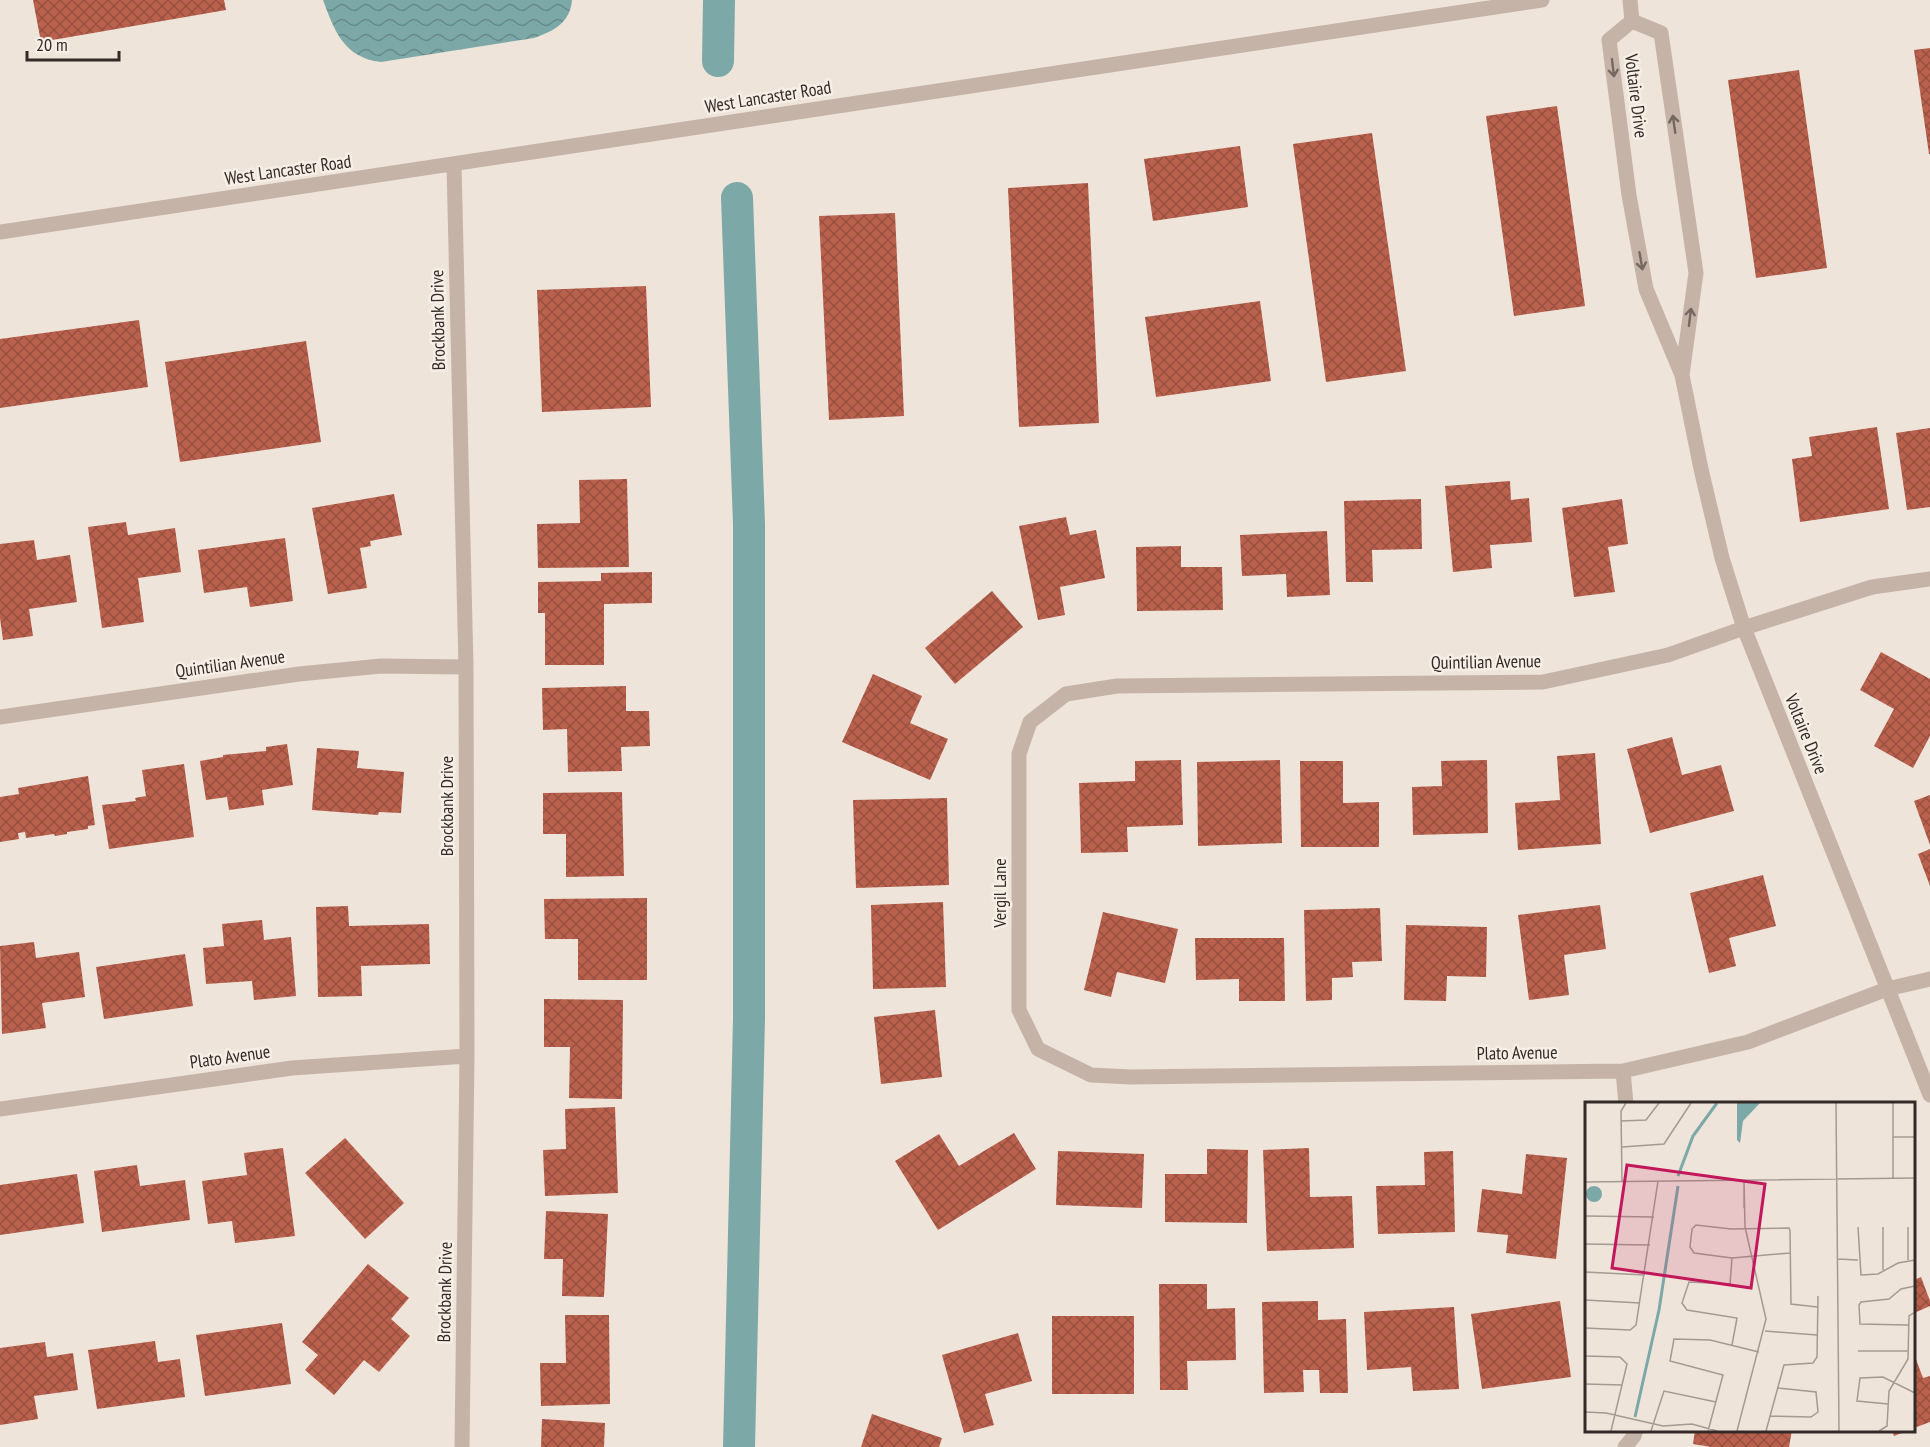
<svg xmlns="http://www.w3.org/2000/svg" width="1930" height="1447" font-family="'PT Sans Narrow',sans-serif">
  <defs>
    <pattern id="water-waves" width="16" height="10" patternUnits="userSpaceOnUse" patternTransform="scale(1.5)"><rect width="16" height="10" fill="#7ca9a8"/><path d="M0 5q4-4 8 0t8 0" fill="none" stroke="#668a89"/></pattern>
    <pattern id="building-cross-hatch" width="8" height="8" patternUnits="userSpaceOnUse" patternTransform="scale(1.5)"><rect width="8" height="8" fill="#ba614d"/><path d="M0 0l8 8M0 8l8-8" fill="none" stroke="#985040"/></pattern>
  </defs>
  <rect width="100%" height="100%" fill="#efe4da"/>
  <!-- water -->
  <path fill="url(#water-waves)" d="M323,0H572C570,23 554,31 534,38L381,62C344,58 334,30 323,0Z"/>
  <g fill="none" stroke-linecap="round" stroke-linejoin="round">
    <!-- canal -->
    <path stroke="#7ca9a8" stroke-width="32" d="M718,61L719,0
      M737,198L749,524V1019L739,1447"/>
  </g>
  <!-- building -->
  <path fill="url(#building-cross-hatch)" d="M33,0H224L226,10L41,42Z
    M1930,48V154H1929L1914,50Z
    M1799,70L1827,268L1756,278L1728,80Z
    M1557,106L1585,306L1514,316L1486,116Z
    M1372,133L1406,371L1326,382L1293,144Z
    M1240,146L1248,207L1153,221L1144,159Z
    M1088,183L1099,423L1019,427L1008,188Z
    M895,213L904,416L829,420L819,216Z
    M646,286L651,407L542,412L537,290Z
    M1260,301L1271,381L1156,397L1145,317Z
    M139,320L148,387L0,408V339Z
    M306,341L321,442L180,462L165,362Z
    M1877,427L1889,509L1800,522L1792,459L1812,456L1809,437Z
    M1930,428V507L1907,510L1896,433Z
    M627,479L629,567L538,568L537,524L580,523L579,480Z
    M1510,481L1511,500L1529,498L1532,542L1490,545L1492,568L1453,572L1445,486Z
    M394,494L402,535L370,541L371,546L360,548L367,588L328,594L312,508Z
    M1421,499L1422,549L1372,550L1373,582H1346L1344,501Z
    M1622,499L1628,544L1608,547L1615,592L1574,597L1562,508Z
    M1066,517L1070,535L1096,530L1105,578L1060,587L1065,615L1038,620L1019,526Z
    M126,522L128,535L175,528L181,572L138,578L144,622L102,628L88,527Z
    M1327,531L1330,595L1287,597L1286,574L1242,576L1240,535Z
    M285,538L293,601L250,607L247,587L204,593L198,550Z
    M34,540L37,560L70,555L77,602L29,609L33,636L3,640L0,618V544Z
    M1181,546V567H1222L1223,610L1137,611L1136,547Z
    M652,572V603L604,604V665H545V613H538V582L601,581V573Z
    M992,591L1023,627L955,684L925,648Z
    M1881,652L1930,679V736L1913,768L1874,746L1894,709L1860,690Z
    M873,674L922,696L910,723L948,739L930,780L842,742Z
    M626,686V711H649L650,746L621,747L622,771L568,772L567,729L543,730L542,688Z
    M1672,737L1682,775L1721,765L1734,811L1650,833L1627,749Z
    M287,744L293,785L262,790L264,805L229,810L227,797L206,800L200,761L223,757V755L266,751V747Z
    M317,748L359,751L357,768L404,772L401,813L379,812L378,815L312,810Z
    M1595,753L1601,844L1518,850L1515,803L1560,800L1557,756Z
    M1181,760L1183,825L1127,827L1128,852L1081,853L1079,783L1135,781V761Z
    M1280,760L1282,843L1198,846L1197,762Z
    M1487,760L1488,833L1413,835L1412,787L1442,786L1441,761Z
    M1300,761H1343V803L1379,802V847H1301Z
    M184,764L194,837L109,849L102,805L136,801L135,798L146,796L142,770Z
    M88,776L95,825L88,826V829L67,832V834L55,836L54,834L26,838L25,832L18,833L19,839L0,842V797L19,794L18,788Z
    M622,792L624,876L566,877V834H543V793Z
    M1930,795V845L1914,801Z
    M947,798L949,885L856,888L853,800Z
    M1930,849V886L1918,854Z
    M1763,875L1776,926L1729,938L1736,966L1709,973L1690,893Z
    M647,898V980H578V939H545L544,899Z
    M943,902L946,987L873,989L871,905Z
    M1600,905L1606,949L1564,955L1569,995L1529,1000L1518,915Z
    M348,906L349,926L429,924L430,964L361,966L362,996L318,997L316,907Z
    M1380,908L1382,961L1352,962L1353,977L1332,978V1000L1306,1001L1304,910Z
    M1103,912L1178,929L1165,983L1117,972L1111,997L1084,990Z
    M262,920L264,940L291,937L296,996L254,1000L252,981L206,984L203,948L224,946L222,924Z
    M1406,925L1487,927L1486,977L1447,976L1446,1001L1404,1000Z
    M1195,938H1284L1285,1001H1239V979L1196,980Z
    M34,942L36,958L79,952L85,997L42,1003L46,1028L2,1034L0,946Z
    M185,954L193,1006L104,1019L96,967Z
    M544,999L623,1000L622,1099L569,1098L570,1047H544Z
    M935,1010L942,1077L881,1084L874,1017Z
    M615,1107L618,1193L545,1196L543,1150L566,1149L565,1109Z
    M1014,1133L1036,1169L938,1230L895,1161L939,1134L959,1166Z
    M345,1138L404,1203L365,1239L305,1173Z
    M283,1148L295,1236L235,1243L232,1221L208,1224L202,1181L247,1175L244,1153Z
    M1309,1148L1310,1197L1352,1196L1354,1248L1267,1251L1263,1150Z
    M1207,1149L1248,1150L1247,1223L1165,1222V1174H1207Z
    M1058,1151L1144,1154L1142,1208L1056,1205Z
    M1453,1151L1455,1232L1378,1234L1376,1186L1425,1185L1424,1152Z
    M1526,1154L1567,1158L1556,1259L1506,1253L1508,1235L1477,1232L1482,1189L1522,1194Z
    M137,1165L140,1186L185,1180L190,1220L102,1232L94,1171Z
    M77,1174L84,1223L0,1235V1185Z
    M546,1211L608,1214L604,1297L562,1296L563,1259H544Z
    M368,1264L409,1298L391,1319L410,1336L379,1372L364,1360L334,1395L305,1370L318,1355L302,1342Z
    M1921,1277L1930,1301V1306L1914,1313V1280Z
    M1159,1284H1207V1309L1235,1308L1236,1360L1187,1361L1188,1390H1160Z
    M1318,1301V1320L1346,1319L1348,1393H1320L1319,1370H1303L1304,1392L1264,1393L1262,1302Z
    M1560,1301L1571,1377L1482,1389L1471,1314Z
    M1454,1307L1459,1389L1413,1391L1411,1367L1367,1370L1364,1312Z
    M565,1315H609L610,1404L541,1406L540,1363H566Z
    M1052,1316H1134V1394H1052Z
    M282,1323L291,1384L205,1396L196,1335Z
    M1018,1333L1032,1381L985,1394L994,1425L964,1433L942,1355Z
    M155,1341L158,1362L180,1359L185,1397L97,1409L88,1350Z
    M45,1342L47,1357L73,1353L78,1390L34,1396L38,1419L0,1425V1348Z
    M1914,1354L1923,1378L1930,1376V1422L1914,1428Z
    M872,1414L942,1438L939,1447H861Z
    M542,1419L605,1423L604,1447H541Z
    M1695,1430H1792L1789,1447H1711L1693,1444Z
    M1892,1430H1907V1431L1894,1436Z"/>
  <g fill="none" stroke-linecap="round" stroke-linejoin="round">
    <!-- minor -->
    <path stroke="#c5b3a8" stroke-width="15" d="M1630,0L1632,21
      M1632,21L1609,40L1629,195L1646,289L1682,375L1701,469L1722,558L1744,628L1930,1095
      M1632,21L1661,33L1696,273L1682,375
      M454,165L466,667L467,1056L462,1447
      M0,232L1542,0
      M1930,579L1872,587L1744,628L1668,655L1543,682L1117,686L1066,694L1030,722L1019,754V1010L1038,1049L1091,1075L1131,1077L1623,1071L1748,1042L1887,989L1930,979
      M0,717L299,674L381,666L466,667
      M1623,1071L1626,1104
      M0,1109L292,1068L467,1056
      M1625,1447L1634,1436L1636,1430"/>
  </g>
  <!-- one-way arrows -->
  <defs><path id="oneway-shaft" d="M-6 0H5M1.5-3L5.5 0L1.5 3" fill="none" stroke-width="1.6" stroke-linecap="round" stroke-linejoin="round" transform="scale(1.5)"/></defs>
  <g stroke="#756861">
    <use href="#oneway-shaft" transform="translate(1613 68) rotate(83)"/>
    <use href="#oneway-shaft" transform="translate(1674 124) rotate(-98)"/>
    <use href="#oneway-shaft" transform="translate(1641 261) rotate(80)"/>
    <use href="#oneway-shaft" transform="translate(1690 317) rotate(-83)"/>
  </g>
  <g text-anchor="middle" stroke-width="5" stroke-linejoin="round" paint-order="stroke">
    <!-- street labels -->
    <g font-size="18" fill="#332a27" stroke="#f7eee6">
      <text transform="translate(1636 96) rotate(83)" y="6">Voltaire Drive</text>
      <text transform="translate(768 97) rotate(-9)" y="6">West Lancaster Road</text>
      <text transform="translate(288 170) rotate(-8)" y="6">West Lancaster Road</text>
      <text transform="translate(438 320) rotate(-91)" y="6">Brockbank Drive</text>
      <text transform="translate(1486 662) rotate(-1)" y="6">Quintilian Avenue</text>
      <text transform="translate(230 664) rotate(-8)" y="6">Quintilian Avenue</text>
      <text transform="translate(1806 734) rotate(68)" y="6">Voltaire Drive</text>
      <text transform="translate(447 806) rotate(-90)" y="6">Brockbank Drive</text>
      <text transform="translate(1000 893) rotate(-90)" y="6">Vergil Lane</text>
      <text transform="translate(1517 1053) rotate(-1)" y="6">Plato Avenue</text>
      <text transform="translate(230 1057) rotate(-8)" y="6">Plato Avenue</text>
      <text transform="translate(445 1292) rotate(-89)" y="6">Brockbank Drive</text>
    </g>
  </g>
  <!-- overview -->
  <g transform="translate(1585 1102)">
    <rect width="330" height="330" fill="#efe4da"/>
    <path d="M152,1H175L158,19L155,41L152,38ZM1 92a8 8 0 1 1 16 0a8 8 0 1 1-16 0Z" fill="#7ca9a8"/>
    <path fill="none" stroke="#7ca9a8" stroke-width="3" d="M93,74L108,34L132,1M50,315L74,208L93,84"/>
    <path fill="none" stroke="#a49a92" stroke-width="1.5" d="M251,1L254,329M308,1V76M36,19L61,18L74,1M308,35H330M37,45L79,42L106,1M37,79L36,9L41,1M0,80L330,76M159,81V106M0,114L69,115M273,125L276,173L293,172L313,161L330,158M298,125V168M323,125V158M0,142L65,143M205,151L147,156L109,151L105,145L107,127L111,123L146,127L204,126L205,129L206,202L232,205M253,157L273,158M0,170L60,173M0,198L55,201M323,223L275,222L274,203L276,200L304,197L316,187L330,184M0,226L45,228L51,223L73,79M180,229L232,233M147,243L152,216L102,208L97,201L104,180L145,182L147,156M273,249H323M0,254L35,255L42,262L26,329M0,282L37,283M303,302L272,299L275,276L298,275L330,291M0,310L21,311L78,324L107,322L132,329M185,314L226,315L233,310L231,290L193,286M66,329L79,289L131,300M123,329L138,273L85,259L89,237L125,238L174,250M152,329L181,217L160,125L159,78M181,329L199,263L228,261L232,255L233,194M294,329L302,324L304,289L323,257L324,214L330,210"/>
    <path fill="#c2185b" fill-opacity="0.15" stroke="#c2185b" stroke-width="3" d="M42,63L180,82L166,186L27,166Z"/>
    <rect width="330" height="330" fill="none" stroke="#332a27" stroke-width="3"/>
  </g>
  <!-- scale -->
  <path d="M27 51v9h92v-9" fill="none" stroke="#332a27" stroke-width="3"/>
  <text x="36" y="51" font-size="18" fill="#332a27" stroke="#f7eee6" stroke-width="4.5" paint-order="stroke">20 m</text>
</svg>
